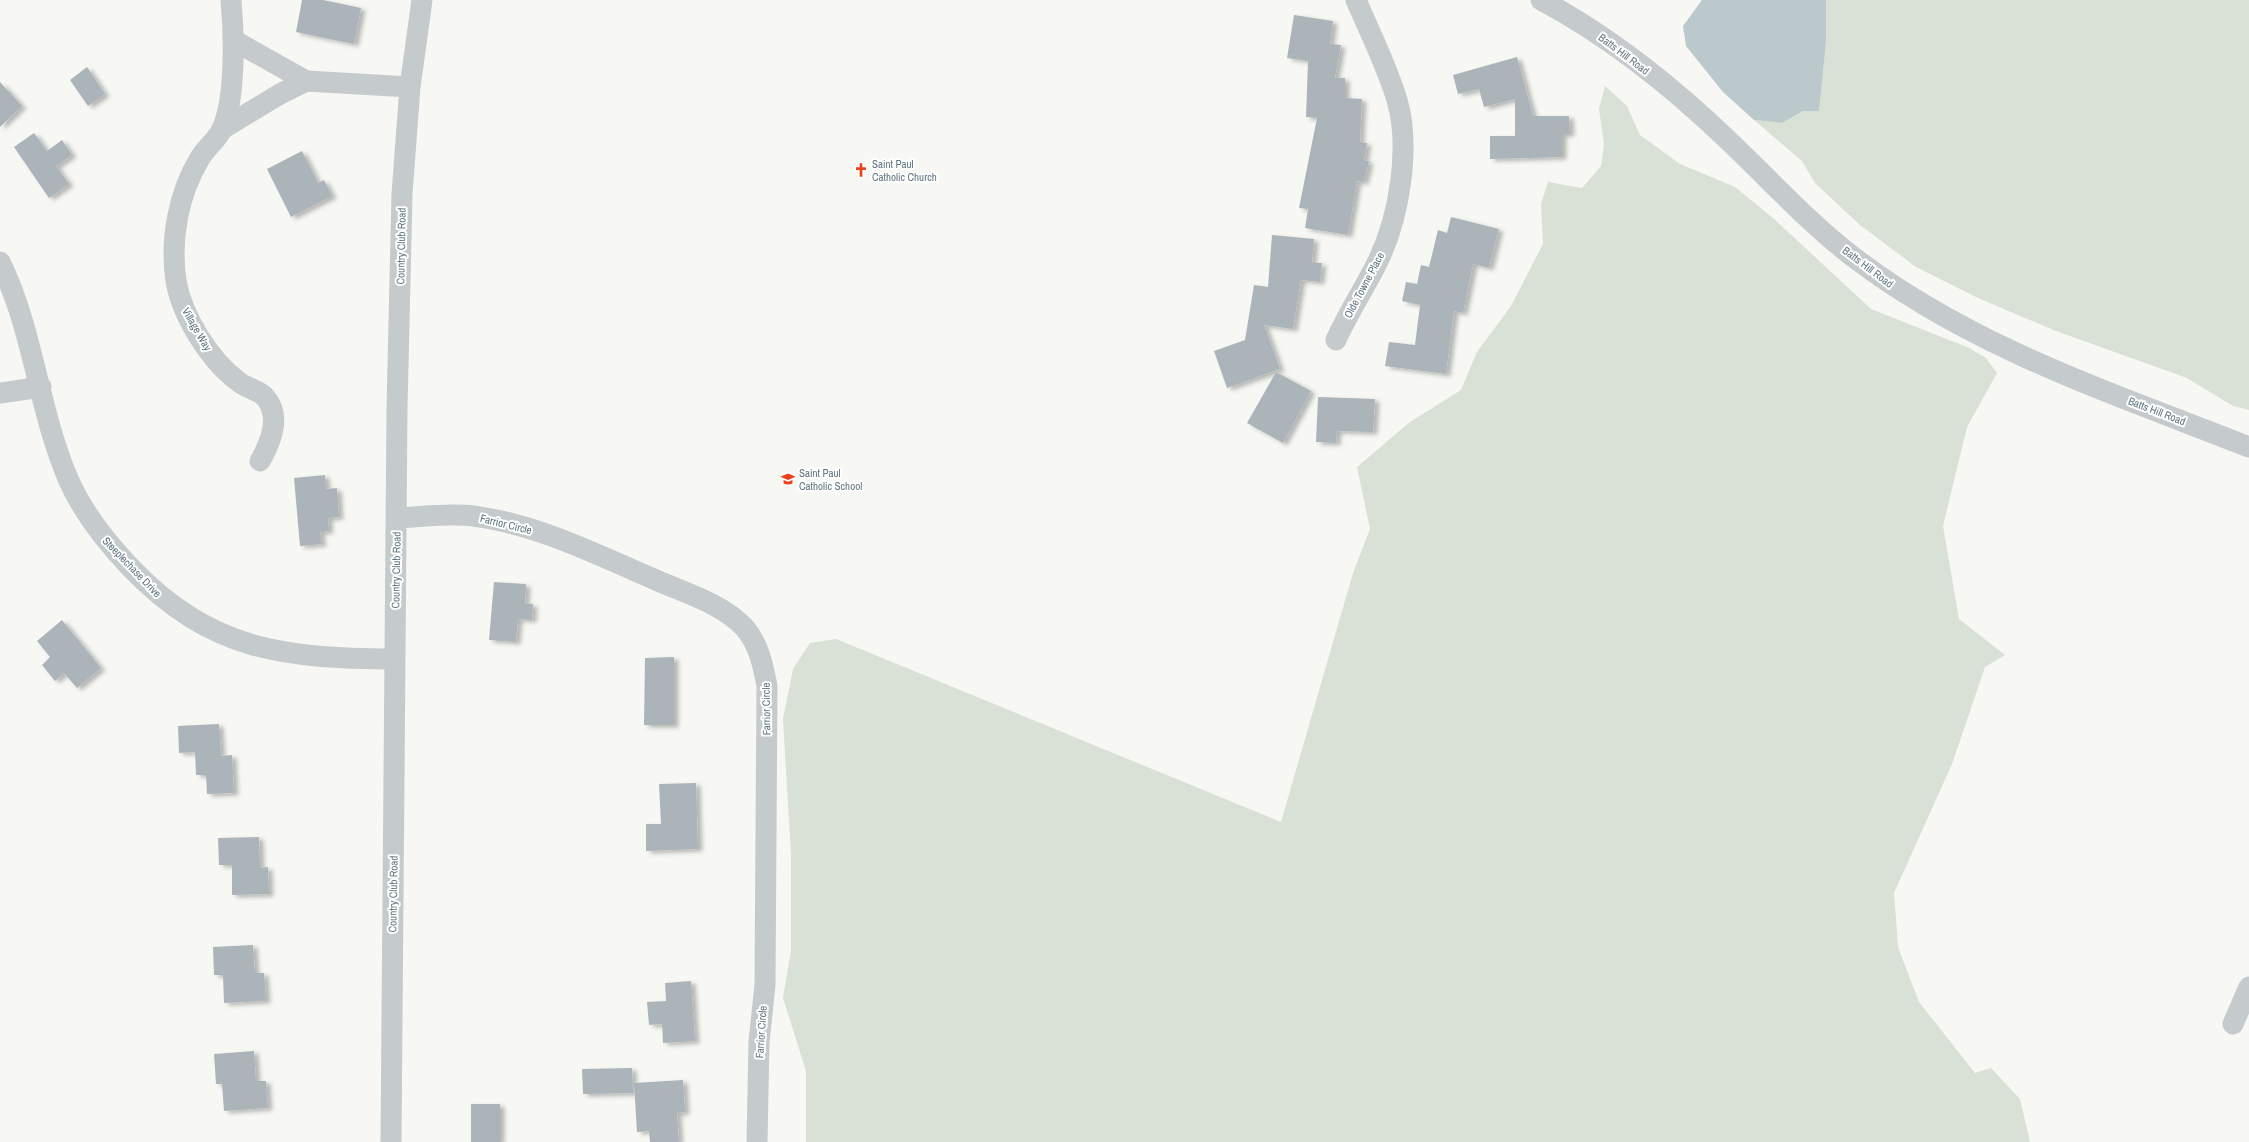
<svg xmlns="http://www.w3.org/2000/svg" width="2249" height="1142" font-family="'Archivo Narrow',sans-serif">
  <defs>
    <filter id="shadow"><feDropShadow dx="4.5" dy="2.5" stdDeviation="2" flood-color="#0004"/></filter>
  </defs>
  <rect width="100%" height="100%" fill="#f7f7f4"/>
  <!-- green -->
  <path fill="#d9e0d5" d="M1826,0H2249V410L2233,406L2187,378L2056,331L1978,298L1916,267L1860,225L1815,183L1802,161L1754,120L1782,123L1803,111L1826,40Z
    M1605,86L1627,106L1640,135L1680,164L1735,187L1773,218L1871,309L1967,347L1986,358L1997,373L1967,427L1943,526L1959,619L2005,655L1985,667L1952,764L1894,893L1898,947L1919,1002L1975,1073L1991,1068L2020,1099L2030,1142H806V1071L783,998L791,950V855L783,719L793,669L810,643L836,639L1281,822L1353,573L1370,529L1357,467L1410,422L1461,390L1477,352L1511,306L1543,244L1541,204L1548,182L1582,188L1601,166L1604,144L1599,109Z"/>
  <!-- water -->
  <path fill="#bbc9cc" d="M1702,0H1826V40L1819,111H1803L1782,123L1754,120L1723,92L1686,46L1683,26Z"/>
  <!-- building -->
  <path fill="#abb5b9" filter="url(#shadow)" d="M302,0H323L361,8L354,44L296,32Z
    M1294,15L1333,21L1330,44L1341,45L1335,78H1345V98L1362,99L1360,142L1367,143L1364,160L1369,161L1364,182L1357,181L1348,235L1305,228L1308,209L1299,208L1317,118L1306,117L1308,61L1287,58Z
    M1517,57L1533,116H1569L1570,134H1562V157L1490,159V136H1515V99L1484,107L1479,89L1458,94L1453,75Z
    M87,67L105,94L88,106L70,80Z
    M0,82L22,106L0,127Z
    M34,133L47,151L62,140L72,155L56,166L69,184L49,198L14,147Z
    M302,151L318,183L324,180L332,196L291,217L267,169Z
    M1451,217L1499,229L1489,268L1473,264L1463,313L1454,311L1446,374L1385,366L1389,342L1415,345L1420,305L1402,301L1406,282L1417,284L1421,265L1429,267L1438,230L1447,233Z
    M1272,235L1314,239L1312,263H1322L1320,282L1301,280L1293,329L1264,325L1280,369L1227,388L1214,351L1245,340L1254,285L1268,287Z
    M1276,372L1311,391L1283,443L1247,423Z
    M1318,397L1375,399L1373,432L1337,431L1336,443L1316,442Z
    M325,475L326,489L337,488L339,517L328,518L329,531L320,532L322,544L300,546L294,478Z
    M494,582L526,584L525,604H533L532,620L518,619L516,642L489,640Z
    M62,620L101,668L77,688L64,673L55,681L42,665L50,657L37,641Z
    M674,657V725H644L645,658Z
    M219,724L221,756L232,755L234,793L207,794L206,775H196L195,752L179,753L178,726Z
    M696,783L698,849L646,851V824H661L659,784Z
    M259,837L260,868L268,867L269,894L232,895V865H219L218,838Z
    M253,945L255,973H264L266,1001L224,1003L223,975H214L213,947Z
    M691,981L695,1041L663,1043L662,1024L649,1025L647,1002L666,1001L665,983Z
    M254,1051L256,1081H266L268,1108L224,1111L222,1084H216L214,1054Z
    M632,1068L633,1093L583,1094L582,1069Z
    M683,1080L685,1112L677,1113L679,1142H650L649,1131L637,1132L634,1083Z
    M471,1104H500V1142H471Z"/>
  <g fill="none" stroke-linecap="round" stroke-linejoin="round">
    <!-- minor -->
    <path stroke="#c5cacc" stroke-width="21" d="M231,0C234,33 236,99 222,129C217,140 206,148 200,158C178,194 170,240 176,281C182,316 210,361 239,382C246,388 259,390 265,397C282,416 271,442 260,461
      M1541,0C1611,37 1674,88 1731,143C1771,181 1808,222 1852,256C1970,347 2112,393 2249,447
      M235,41L306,81
      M222,129L280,94L306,81L410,87
      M0,262C34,331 38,410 69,481C84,514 106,542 131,568C212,652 285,658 395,659
      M1336,340C1348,313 1364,289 1377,263C1399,219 1411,148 1397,100C1387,66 1370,33 1356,0
      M0,393L41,387
      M397,518C422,517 448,513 473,516C537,524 598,555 656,580C685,593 721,603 744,627C759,644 763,665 767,686L765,985L759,1042L757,1142
      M2233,1024L2249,987
      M391,1142L397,409L402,194L410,87L422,0"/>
  </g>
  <!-- icons -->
  <defs>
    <symbol id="church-bare" viewBox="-9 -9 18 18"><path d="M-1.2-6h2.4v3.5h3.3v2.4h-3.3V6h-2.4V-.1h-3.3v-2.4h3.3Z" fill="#ef401c" stroke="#fff" stroke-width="2.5" paint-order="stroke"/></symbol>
    <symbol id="school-bare" viewBox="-9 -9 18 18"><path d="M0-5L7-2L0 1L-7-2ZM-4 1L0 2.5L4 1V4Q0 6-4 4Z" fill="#ef401c" stroke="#fff" stroke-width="2.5" paint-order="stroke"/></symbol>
  </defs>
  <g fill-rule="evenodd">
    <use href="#church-bare" x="851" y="160" width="20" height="20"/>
    <use href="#school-bare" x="778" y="469" width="20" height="20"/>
  </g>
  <g text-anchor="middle" stroke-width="4" stroke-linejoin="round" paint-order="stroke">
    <!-- street labels -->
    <g font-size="11" fill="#607581" stroke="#fff">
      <text transform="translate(1624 54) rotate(37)" y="4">Batts Hill Road</text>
      <text transform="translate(401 246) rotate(-89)" y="4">Country Club Road</text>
      <text transform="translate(1868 267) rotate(37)" y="4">Batts Hill Road</text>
      <text transform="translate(1364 285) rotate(-62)" y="4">Olde Towne Place</text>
      <text transform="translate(197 329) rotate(60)" y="4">Village Way</text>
      <text transform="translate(2157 411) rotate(21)" y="4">Batts Hill Road</text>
      <text transform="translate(506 524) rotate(14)" y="4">Farrior Circle</text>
      <text transform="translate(132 567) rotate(46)" y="4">Steeplechase Drive</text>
      <text transform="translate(396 570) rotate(-89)" y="4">Country Club Road</text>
      <text transform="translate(766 709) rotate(-91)" y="4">Farrior Circle</text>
      <text transform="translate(393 894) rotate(-89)" y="4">Country Club Road</text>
      <text transform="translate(761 1032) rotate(-86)" y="4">Farrior Circle</text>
    </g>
    <!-- poi labels -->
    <g font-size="11" fill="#607581" stroke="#fff" text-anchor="start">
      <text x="872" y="168">Saint Paul<tspan x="872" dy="13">Catholic Church</tspan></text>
      <text x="799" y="477">Saint Paul<tspan x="799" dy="13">Catholic School</tspan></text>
    </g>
  </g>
</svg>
